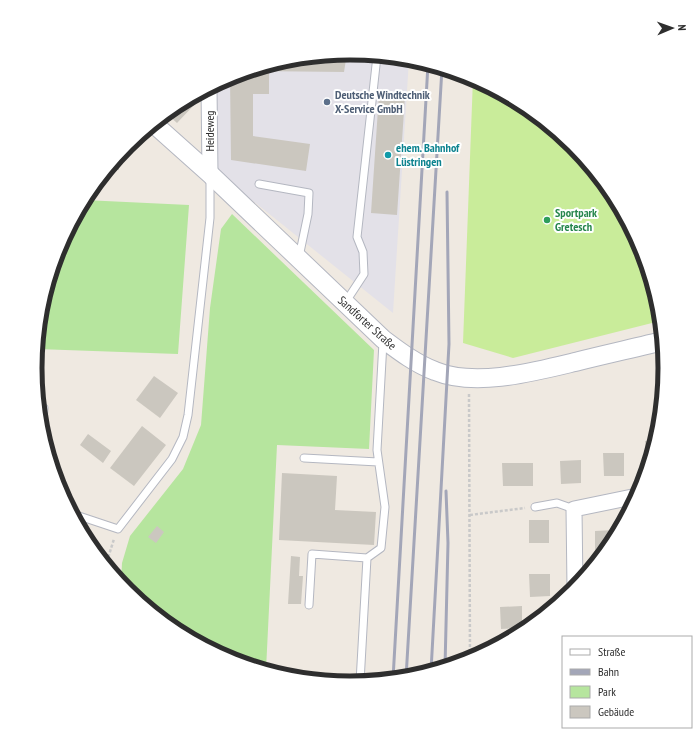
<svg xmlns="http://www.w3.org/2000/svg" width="700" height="736" font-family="'PT Sans Narrow',sans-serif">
  <rect width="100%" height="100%" fill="#efe9e1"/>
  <!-- industrial -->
  <path fill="#e3e1e8" d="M350,53L409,59L393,313L203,161V91L230,77L289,59Z"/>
  <!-- green -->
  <path fill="#b6e59e" d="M84,200L189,205L178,354L37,349L41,306L59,247Z
    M232,214L374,350L369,449L277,445L266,670L229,659L175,630L127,591L121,583L122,563L130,536L183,469L201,425L210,308L221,229Z"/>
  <!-- pitch -->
  <path fill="#c9ec9a" d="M473,78C490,88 511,96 527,107C542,119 560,132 574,146C616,192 654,258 660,321L513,358L463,343Z"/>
  <!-- building -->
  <path fill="#cbc7bf" d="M347,53L344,72L254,71V70L289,59Z
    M253,70V73H269V94H253V136L310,144L306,171L231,160L230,77Z
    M379,94L405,96L397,215L371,213Z
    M190,98L195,104L177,123L166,113Z
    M119,155V170H107Z
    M154,376L178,393L160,418L136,400Z
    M142,426L166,445L134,486L110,468Z
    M88,434L111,451L103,463L80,445Z
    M656,440L650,459H646L645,441Z
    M603,453H624V476H604Z
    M581,460V483L561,484L560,461Z
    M502,463H533V486H503Z
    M282,473L337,476L335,510L376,512L374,545L279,540Z
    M529,520H549V543H529Z
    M157,526L164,532L156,543L148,537Z
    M615,530V536L603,553L595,554V531Z
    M291,556L300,557L299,576H303L301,604H288Z
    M529,574H550V596L530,597Z
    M522,606V628L501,629L500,607Z
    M533,623L525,630H524V624Z"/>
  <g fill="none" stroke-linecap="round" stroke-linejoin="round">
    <defs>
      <path id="service" d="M259,184L309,193L308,214L299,257
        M345,303L364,274L363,252L357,237L377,56
        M42,434L44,408
        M304,458L378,462
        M535,507L557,503L574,509
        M73,514L118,529L172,459L183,437L188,415L210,218V177
        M309,605L312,554L367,558L381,548L385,507L377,450L383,342
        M360,682L367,558"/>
      <path id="minor" d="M209,88L210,174
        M575,588L574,509L637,496"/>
      <path id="tertiary" d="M154,124L210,174L383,339C399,351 416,364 435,371C476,388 537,371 579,361C607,354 635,348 662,341"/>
    </defs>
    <!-- service casing -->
    <use href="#service" stroke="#b4b7c1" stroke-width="9"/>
    <!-- minor casing -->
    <use href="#minor" stroke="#b4b7c1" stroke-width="17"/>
    <!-- tertiary casing -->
    <use href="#tertiary" stroke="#b4b7c1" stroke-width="20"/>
    <!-- path -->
    <path stroke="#c9c9c9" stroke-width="2.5" stroke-dasharray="3 2" stroke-linecap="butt" d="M469,394L470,659
      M470,515L525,508
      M108,567V558L114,539"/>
    <!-- service -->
    <use href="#service" stroke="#fff" stroke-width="7"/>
    <!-- minor -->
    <use href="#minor" stroke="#fff" stroke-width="15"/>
    <!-- tertiary -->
    <use href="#tertiary" stroke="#fff" stroke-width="18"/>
    <!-- rail -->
    <path stroke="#a3a6b8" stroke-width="3" d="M445,667L448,543L446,491
      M431,671L449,344L447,192
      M406,678L442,68
      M393,679L428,64"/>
  </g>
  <!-- markers -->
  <circle fill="#5c6f8a" stroke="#fff" stroke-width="1.5" cx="327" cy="102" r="4"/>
  <circle fill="#0f9aa8" stroke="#fff" stroke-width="1.5" cx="388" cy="155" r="4"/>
  <circle fill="#2e9e5b" stroke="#fff" stroke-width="1.5" cx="547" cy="220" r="4"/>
  <g text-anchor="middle" stroke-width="4" stroke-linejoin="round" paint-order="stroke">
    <!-- service labels -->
    <g font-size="12" font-weight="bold" fill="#4e5e75" stroke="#fff" text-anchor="start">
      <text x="335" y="99">Deutsche Windtechnik<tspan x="335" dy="14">X-Service GmbH</tspan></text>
    </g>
    <!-- street labels -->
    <g font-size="12" fill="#2e2e2e" stroke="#fff">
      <text transform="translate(210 131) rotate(-90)" y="4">Heideweg</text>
      <text transform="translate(367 323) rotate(42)" y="4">Sandforter Straße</text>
    </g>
    <!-- culture labels -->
    <g font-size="12" font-weight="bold" fill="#0d838f" stroke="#fff" text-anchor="start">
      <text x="396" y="152">ehem. Bahnhof<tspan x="396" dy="14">Lüstringen</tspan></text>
    </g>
    <!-- leisure labels -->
    <g font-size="12" font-weight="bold" fill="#27864d" stroke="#fff" text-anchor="start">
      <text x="555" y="217">Sportpark<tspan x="555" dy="14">Gretesch</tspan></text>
    </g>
  </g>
  <!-- crop -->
  <path d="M0 0H700V736H0ZM42 368a308 308 0 1 1 616 0a308 308 0 1 1-616 0Z" fill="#fff" fill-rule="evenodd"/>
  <path fill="none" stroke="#2e2e2e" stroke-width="5" d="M42 368a308 308 0 1 1 616 0a308 308 0 1 1-616 0Z"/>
  <!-- legend -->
  <rect x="562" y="636" width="130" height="92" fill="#ffffff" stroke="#ababab"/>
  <rect x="570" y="649" width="20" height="6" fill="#ffffff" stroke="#ababab"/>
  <text x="598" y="656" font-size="12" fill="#2e2e2e">Straße</text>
  <rect x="570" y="669" width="20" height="6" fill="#a3a6b8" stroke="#ababab"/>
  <text x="598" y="676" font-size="12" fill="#2e2e2e">Bahn</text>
  <rect x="570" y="686" width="20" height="12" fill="#b6e59e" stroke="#ababab"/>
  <text x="598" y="696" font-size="12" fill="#2e2e2e">Park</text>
  <rect x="570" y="706" width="20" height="12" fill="#cbc7bf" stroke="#ababab"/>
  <text x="598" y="716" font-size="12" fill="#2e2e2e">Gebäude</text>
  <!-- north arrow -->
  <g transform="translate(672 28) rotate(88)" stroke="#ffffff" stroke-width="3" paint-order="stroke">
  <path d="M0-3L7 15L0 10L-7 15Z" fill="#2e2e2e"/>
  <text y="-6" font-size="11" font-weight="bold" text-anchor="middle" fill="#2e2e2e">N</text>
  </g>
</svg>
